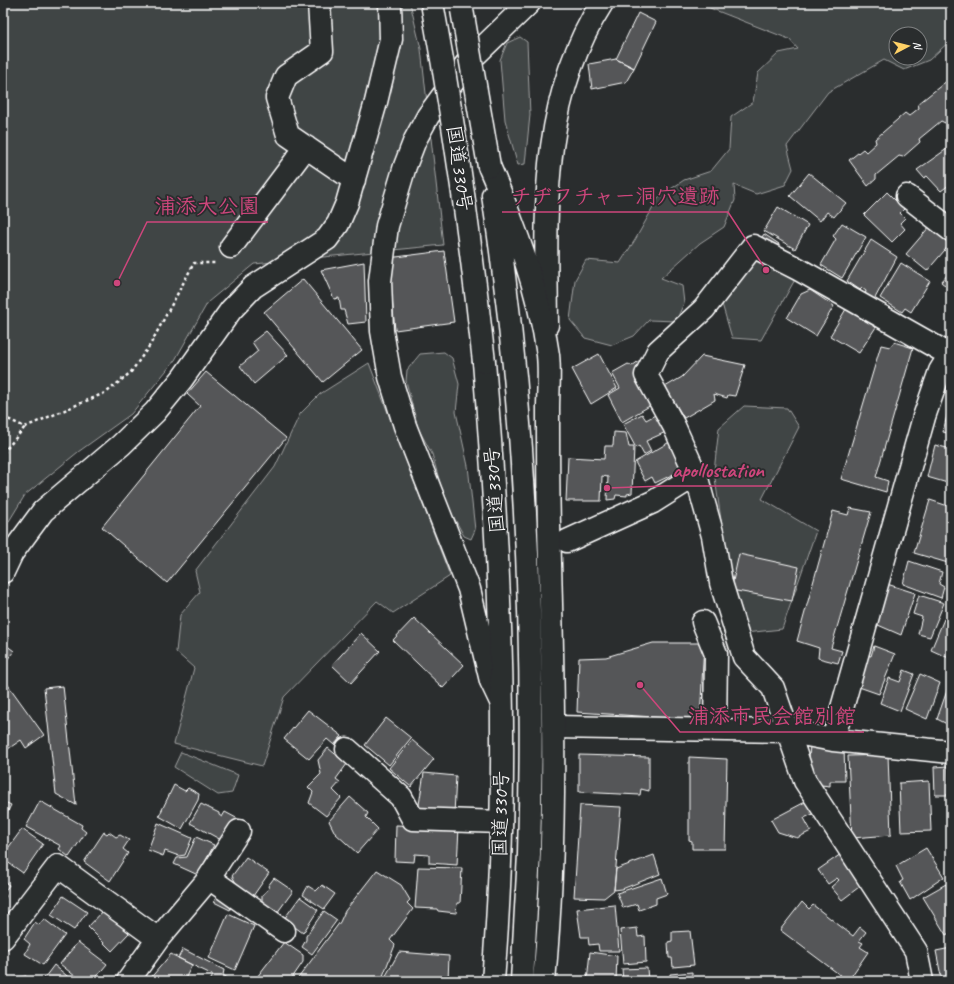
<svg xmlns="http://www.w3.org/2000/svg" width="954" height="984" font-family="Caveat,'Klee One',sans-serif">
  <rect width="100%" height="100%" fill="#2a2d2e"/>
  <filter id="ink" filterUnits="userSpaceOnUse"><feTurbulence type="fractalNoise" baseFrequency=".025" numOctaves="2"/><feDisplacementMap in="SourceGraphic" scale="8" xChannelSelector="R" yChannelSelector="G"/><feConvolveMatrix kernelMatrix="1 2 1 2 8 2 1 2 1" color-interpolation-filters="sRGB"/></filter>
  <g filter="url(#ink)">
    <!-- green -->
    <path fill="#414445" stroke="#a0a2a2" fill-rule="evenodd" d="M3,3H410L421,49L443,245L254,264L208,302L175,360L131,414L78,452L25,495L3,531Z
      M697,3H951V40L929,60L904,70L884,60L828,92L787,146L793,169L785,185L756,194L734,185L735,200L724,227L700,243L661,278L682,286L684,303L676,321L649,320L634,336L612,345L585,338L570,320L575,280L586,260L620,263L635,240L659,197L684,180L711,171L729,149L731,117L753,102L758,73L779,53L798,49L789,39ZM896,34H920V58H896Z
      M520,37L527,42L530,115L525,164L518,165L505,120L500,60L507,43Z
      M755,254L797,276L761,340L732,338L720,297Z
      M444,352L452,358L459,384L456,412L468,466L475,530L471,539L464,536L445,501L432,454L418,428L406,381L407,370L420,354Z
      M369,363L450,576L393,613L377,601L284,697L262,766L174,744L194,668L176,652L180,615L200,592L195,571L275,467L300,414L320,394Z
      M744,406L787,408L799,427L762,499L816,531L782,629L745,633L734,610L714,471L719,428Z
      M181,752L238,775L232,793L218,795L174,767Z"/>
    <!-- building -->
    <path fill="#555758" stroke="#fff" d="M638,13L656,22L634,68L616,59Z
      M616,59L634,68L626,82L592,89L589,64Z
      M948,80L951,83V118L945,123L941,121L919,139L920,142L903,157L899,156L876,175V179L868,186L849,160L863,149L866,152L876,143L875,139L905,113L909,116L919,108L918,104Z
      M951,146V188L949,185L941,191L927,176L924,178L917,170Z
      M809,173L846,203L834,217L827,212L820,221L790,196Z
      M887,192L904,209L900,213L905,218L900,223L905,229L892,242L864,215Z
      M778,207L808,225L795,249L764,231Z
      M842,223L866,237L842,278L821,265L836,239L833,236Z
      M930,226L950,244L927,271L906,254Z
      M764,234L779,244L773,253L758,243Z
      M871,240L897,257L874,300L865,295L866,291L862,288L860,290L847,281Z
      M444,251L454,322L395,330L388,258Z
      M364,262L366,322L348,324L344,310H341L339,298L334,299L321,270Z
      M901,263L930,281L911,312L905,308L902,312L880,298Z
      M951,271V290L941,282Z
      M303,279L362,350L323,382L264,312Z
      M810,290L834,306L816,336L787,318L801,294Z
      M846,309L876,327L859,353L830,336Z
      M266,331L288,355L254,384L240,366L258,351L252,342Z
      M894,342L913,348L876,477L888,481L886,492L841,479L881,345L890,347Z
      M599,354L617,388L591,404L572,369Z
      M702,356L745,365L735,396L728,395L727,398L714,394L715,400L684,418L665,387L682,377Z
      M640,360L646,365L653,404L622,422L608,395L620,388L612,373L628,364L632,366Z
      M206,372L286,438L167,583L102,527L200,406L187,394Z
      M949,407L951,408V434L943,432Z
      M659,413L668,431L646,441L651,451L644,455L639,446L636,448L623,424L642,414L646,420Z
      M614,432L626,433L629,447H634L632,493L627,494V496L616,495L615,499L607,500L608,477L602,476L601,501H566L568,457L604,459L605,446H613Z
      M673,440L683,460L680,471L655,483L652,477L645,481L635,462Z
      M935,445L951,449V484L927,477Z
      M930,500L951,507V561L948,563L914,553Z
      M850,508L871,512L831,648L842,651L838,663L818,658L819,648L797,641L833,511L848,515Z
      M739,554L799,567L792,601L731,590Z
      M909,561L942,572L939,584L944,587L941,598L903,584Z
      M887,584L915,593L901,635L878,625L876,617Z
      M919,595L944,603L930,637L918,634L922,617L913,614Z
      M414,618L464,665L443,688L393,640Z
      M944,619L951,622V659L931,650Z
      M361,633L380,651L351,683L332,665Z
      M3,636L9,638L6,645L14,651L6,661L3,660Z
      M653,643H704L700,720L577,712L579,658L606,657Z
      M874,646L895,654L879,694L856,686L867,655L871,656Z
      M904,670L914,674L900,711L880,703L889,678L900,682Z
      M920,674L940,683L927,719L905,709Z
      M3,678L44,735L26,748L21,740L5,751L3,748Z
      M949,685H951V726L937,719Z
      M63,686L76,805L56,794L44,688Z
      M308,710L342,736L334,745L327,739L309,759L284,739Z
      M386,718L411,738L389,765L365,745Z
      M412,740L434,759L411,787L389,768Z
      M810,745L844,747L845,781H830V786L821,785L808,769Z
      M328,748L347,764L336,779L340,782L333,790L341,798L326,816L309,803L313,792L308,787L321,774L318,760Z
      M579,755L649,757V791L641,789L640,795L579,792Z
      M888,755L891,835L852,838L848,756Z
      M689,757L727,759L725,849H692V841L689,840Z
      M948,766L949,795H935L934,767Z
      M424,773L456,776L454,814L418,811Z
      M929,781L931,831L901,832L899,783Z
      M174,785L185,791L188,788L199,794L198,800L182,829L159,816Z
      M350,797L368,813L366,817L378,829L357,853L335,833L329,821Z
      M3,801L11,805L3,821Z
      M40,801L82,825L81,828L86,832L69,857L59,849L61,846L26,827Z
      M807,801L815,813L804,818L811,831L797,838L778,832L771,820Z
      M201,804L219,813V815L222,817L225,812L240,820L234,829L223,841L190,823Z
      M580,805L621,807L614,890L604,898L574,897Z
      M158,823L192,838L185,855L179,856L165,851L163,856L148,850Z
      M396,825L459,828L457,865L429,863V855L415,854L414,862L395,861Z
      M22,829L43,844L23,873L3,859V855Z
      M104,832L107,834L109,832L116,837L120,835L129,840L123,849L128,853L110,881L84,862Z
      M196,837L214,845L198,875L174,864L177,858L187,857Z
      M926,848L944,877L910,900L900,882L903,880L896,866Z
      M841,854L863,884L842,900L831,887L839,880L837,878L828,884L818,870Z
      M654,855L660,874L622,889L614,890L616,869Z
      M246,857L269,873L253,896L236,883L232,876Z
      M418,867L462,868L460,903H457L456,913L438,911L437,909L415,908Z
      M377,870L401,885L410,900L407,903L413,909L390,940L395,945L381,981H296L340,922L345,911Z
      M274,878L293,891L277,913L262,902V896L269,888L268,886Z
      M662,878L667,894L656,898V904L639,910L637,904L623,908L617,893Z
      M3,881L9,885L4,893L6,896L3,902Z
      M946,884L951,892V932L946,935L923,897Z
      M322,885L335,894L324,909L303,895L308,886L316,891Z
      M217,895L233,904L230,910L214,902Z
      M63,896L87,912L74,930L51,915Z
      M300,897L318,910L303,933L284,919Z
      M802,902L809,909L813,905L853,936L860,927L866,932L859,941L863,943L860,947L868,952L848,981L780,930Z
      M615,905L619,951H599L598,944L589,945L588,937H581L577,909Z
      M105,909L129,933L112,951L88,927Z
      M324,911L337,920L312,954L302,947L306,940V936Z
      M228,914L254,926L235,970L209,958Z
      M44,919L65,935L43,965L25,954L30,944L24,939L35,922L39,925Z
      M637,928L638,937L645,936L646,962L623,964L620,930Z
      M690,931L694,965L673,967L672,958H669L668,942L672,941V932Z
      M78,942L107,964L93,981H81L60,964Z
      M284,942L303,955V962L290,981H263L257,977Z
      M951,948V981H942L936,951Z
      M183,949L224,970L223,975L229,979L228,981H210L213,975L178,958Z
      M399,952L449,956L448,981H383Z
      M590,952L617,956L616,981H587Z
      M171,954L192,965L184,981H148Z
      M54,965L73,981H42Z
      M647,968L648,981H623L622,969Z
      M692,972V981H670V974Z
      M26,976L28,981H3V980Z"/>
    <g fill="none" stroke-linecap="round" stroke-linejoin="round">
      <defs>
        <path id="minor" d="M319,3L322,51L286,76L277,98L288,135L354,180
          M907,196L951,230
          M231,247L306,147
          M567,541L653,502L696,475
          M3,572L12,553L43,511L121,445L155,412L182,379L231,310L253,287L327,239L338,224L347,203L376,102L391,39L390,3
          M703,622L716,654L715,730
          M554,727L786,731L833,740L951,752
          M833,740L924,417L940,371L951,353
          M347,749L401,797L413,819L501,822
          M209,878L284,931
          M3,938L58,866L158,939L128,981
          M158,939L206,882L239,831
          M922,981L916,951L805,781L773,688L744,657L721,583L713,536L696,475L674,426L646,375L658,351L704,309L753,246L798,269L950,355"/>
        <path id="major" d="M547,325C546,214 539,101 602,3
          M501,702L491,681L469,589L405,426L390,377L382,331L380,281L387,226L405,166L415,140L428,116L467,63L529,3"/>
        <path id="highway" d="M489,166C515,226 539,290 548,355C550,373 548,392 548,409C548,448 548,487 549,525C553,677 558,830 544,981
          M493,195C526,412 535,635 529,854C527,897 524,939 522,981
          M484,362C501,568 510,775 493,981"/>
      </defs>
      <!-- minor casing -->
      <use href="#minor" stroke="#fff" stroke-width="25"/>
      <!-- major casing -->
      <use href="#major" stroke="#fff" stroke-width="25"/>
      <!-- highway casing -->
      <use href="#highway" stroke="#fff" stroke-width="25"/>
      <!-- path -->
      <path stroke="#fff" stroke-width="2.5" stroke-dasharray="3 3" stroke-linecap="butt" d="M3,417L25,427L107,392L131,372L150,345L194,263H217
        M3,453L25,427"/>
      <!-- minor -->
      <use href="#minor" stroke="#2a2d2e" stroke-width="22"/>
      <!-- major -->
      <use href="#major" stroke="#2a2d2e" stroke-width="22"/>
      <!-- highway -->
      <use href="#highway" stroke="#2a2d2e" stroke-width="22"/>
      <defs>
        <path id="highway-bridge" d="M432,3C454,122 471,242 484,362
          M462,10L489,166"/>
      </defs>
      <!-- highway-bridge casing -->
      <use href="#highway-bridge" stroke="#fff" stroke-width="25" stroke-linecap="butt"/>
      <!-- highway-bridge -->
      <use href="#highway-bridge" stroke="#2a2d2e" stroke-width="22"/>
    </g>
  </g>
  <g text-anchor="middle" stroke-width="3.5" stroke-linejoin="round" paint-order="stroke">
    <!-- street labels -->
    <g font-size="20" fill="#fff" stroke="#2a2d2e">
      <text transform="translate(460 168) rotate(82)" y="7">国道330号</text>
      <text transform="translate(494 490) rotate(-94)" y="7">国道330号</text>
      <text transform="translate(500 814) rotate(-89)" y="7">国道330号</text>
    </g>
  </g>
  <!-- callouts -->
  <path fill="none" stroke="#ce467c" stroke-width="1.5" d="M766 270L728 212H502M117 283L147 222H268M607 488L664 486H772M640 685L680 732H864"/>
  <g fill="#ce467c" stroke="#2a2d2e" stroke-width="1.5">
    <circle cx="766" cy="270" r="4"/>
    <circle cx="117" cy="283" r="4"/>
    <circle cx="607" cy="488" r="4"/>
    <circle cx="640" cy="685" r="4"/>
  </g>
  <g font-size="21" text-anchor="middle" font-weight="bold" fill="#ce467c" stroke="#2a2d2e" stroke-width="3.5" stroke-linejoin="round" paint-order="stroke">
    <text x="615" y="203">チヂフチャー洞穴遺跡</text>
    <text x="207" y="213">浦添大公園</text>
    <text x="718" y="477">apollostation</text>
    <text x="772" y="723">浦添市民会館別館</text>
  </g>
  <!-- margin -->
  <rect width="954" height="984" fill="none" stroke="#2a2d2e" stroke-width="16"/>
  <rect x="8" y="8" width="938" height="968" fill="none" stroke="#fff" stroke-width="1.5" filter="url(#ink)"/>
  <!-- north arrow -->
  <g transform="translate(908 46) rotate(83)"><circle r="19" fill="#2a2d2e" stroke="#7f8182"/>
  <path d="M0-3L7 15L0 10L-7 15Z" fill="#ffd166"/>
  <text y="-6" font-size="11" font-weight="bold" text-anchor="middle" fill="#ffffff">N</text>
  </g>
</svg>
